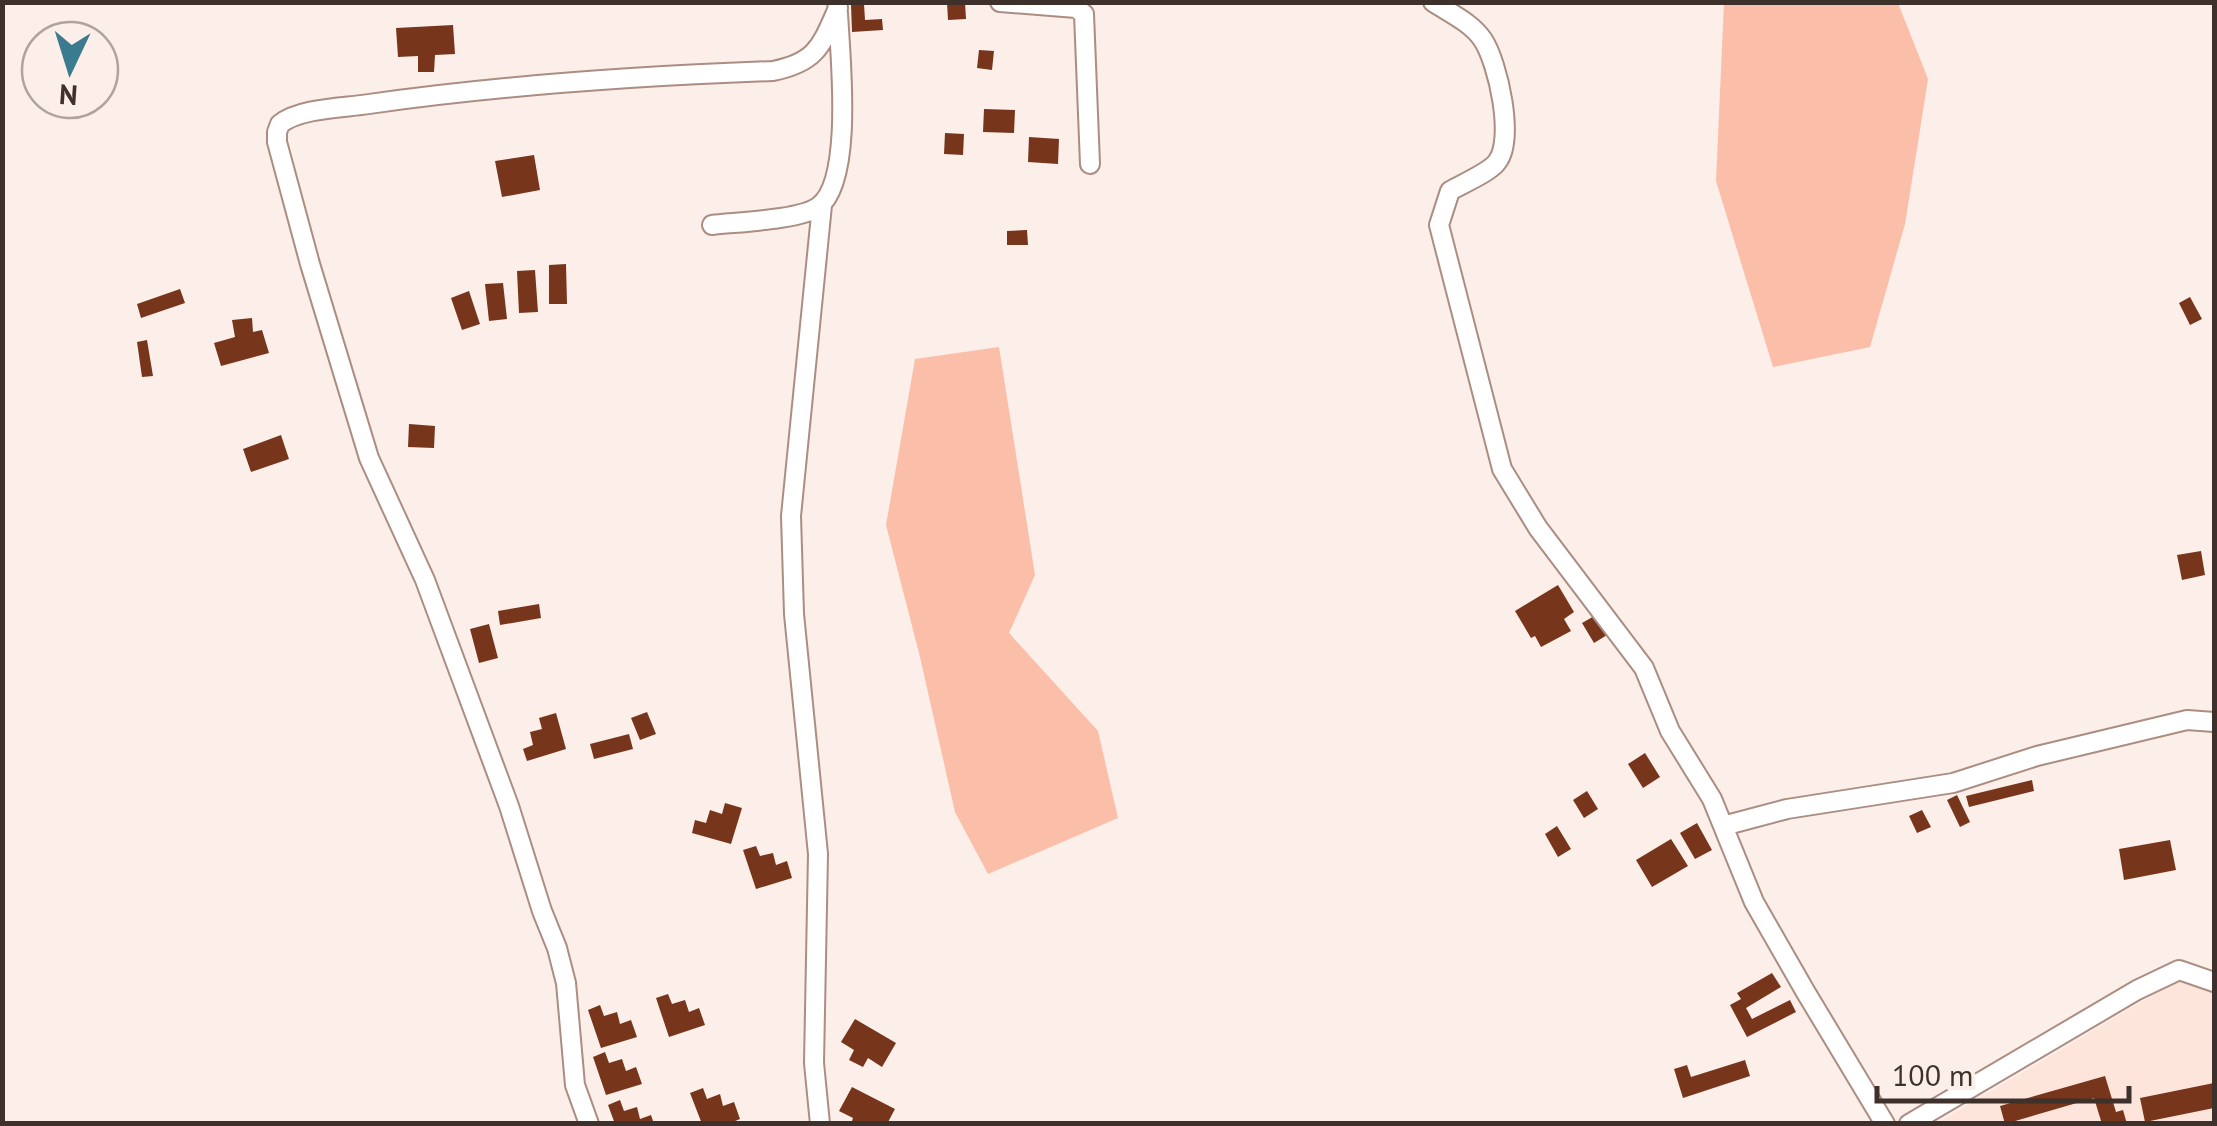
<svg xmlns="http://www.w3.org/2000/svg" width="2217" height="1126" font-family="'PT Sans',sans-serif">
  <rect width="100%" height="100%" fill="#fceee9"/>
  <!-- built -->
  <path fill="#fee5dc" d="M2178,980L2214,993V1123L1936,1124Z"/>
  <!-- green -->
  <path fill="#fbbea8" d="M1724,3H1898L1928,79L1905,224L1870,347L1773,367L1716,181Z
    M999,347L1035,575L1009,633L1098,731L1118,818L988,874L955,812L920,657L886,525L915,359Z"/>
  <!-- building -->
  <path fill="#77351b" d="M947,2H965L966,19L948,20Z
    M864,4L865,20L882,19L883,30L852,32L851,5Z
    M453,25L455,54L435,55L434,72H418V56L398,57L396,28Z
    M979,50L994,51L992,70L977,68Z
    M984,109L1015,110L1014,133L983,132Z
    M945,133L964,134L963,155L944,154Z
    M1029,137L1059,139L1058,164L1028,162Z
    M534,155L540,190L502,197L495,161Z
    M1027,230L1028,245H1007V231Z
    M566,264L567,304H549V265Z
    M535,270L538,312L519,313L517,271Z
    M503,283L507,319L489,321L485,284Z
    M180,289L185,303L141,318L137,304Z
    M469,291L480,324L462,330L451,298Z
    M2190,297L2202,319L2190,325L2179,303Z
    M252,318L253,332L262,330L269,353L221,366L214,343L235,337L232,320Z
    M147,340L153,376L142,377L137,342Z
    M409,424L435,426L434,448L408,447Z
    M281,435L289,459L251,472L243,449Z
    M2201,551L2205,575L2182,580L2177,555Z
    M1558,585L1574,612L1564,619L1571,631L1541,647L1535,636L1531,638L1515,611Z
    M539,604L541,618L500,625L498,611Z
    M1596,615L1607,635L1594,643L1582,623Z
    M489,624L498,658L479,663L470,629Z
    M647,712L656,734L640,740L631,718Z
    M556,713L566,749L527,761L523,749L533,745L530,732L542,729L539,718Z
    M629,734L633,749L594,759L590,744Z
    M1645,753L1660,777L1643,788L1628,764Z
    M2032,780L2034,791L1969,807L1966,796Z
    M1587,791L1598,809L1584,818L1573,800Z
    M1957,795L1970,822L1960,827L1947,800Z
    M725,803L742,808L731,844L692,833L695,820L706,823L710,810L722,814Z
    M1922,810L1931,827L1917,833L1909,816Z
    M1697,823L1712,850L1695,859L1680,833Z
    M1557,826L1571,849L1558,857L1545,834Z
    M1671,839L1688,866L1652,887L1636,860Z
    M2170,840L2176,870L2124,880L2119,849Z
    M756,846L760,856L773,853L776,865L787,861L792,878L756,889L743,850Z
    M1772,973L1781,987L1746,1008L1752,1019L1790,1000L1796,1012L1747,1037L1730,1005L1741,999L1737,993Z
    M668,994L672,1004L685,1000L689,1012L699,1008L705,1025L669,1037L656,998Z
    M600,1005L604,1016L617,1012L620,1024L631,1020L637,1037L601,1048L588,1010Z
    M855,1019L896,1043L882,1067L868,1058L863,1067L849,1060L854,1050L841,1042Z
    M605,1052L609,1063L622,1059L626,1071L636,1067L642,1084L606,1095L593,1057Z
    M1745,1060L1750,1076L1683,1098L1674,1069L1687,1065L1691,1077Z
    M2105,1076L2116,1112L2123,1110L2127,1124H2102L2094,1098L2005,1124L2000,1106Z
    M2214,1083V1108L2145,1122L2140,1098Z
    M852,1087L895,1109L887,1124H851L853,1118L839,1111Z
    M703,1088L707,1099L720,1094L723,1106L734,1102L740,1119L728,1124H702L690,1093Z
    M620,1100L624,1111L637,1107L640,1119L651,1115L654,1124H615L608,1105Z"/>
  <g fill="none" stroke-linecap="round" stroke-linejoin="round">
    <defs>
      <path id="minor" d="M1000,2L1076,8L1084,14L1090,164
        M1433,2C1450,13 1472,23 1483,40C1498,63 1515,139 1497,162C1490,172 1462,184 1450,191L1439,225L1502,469L1538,528L1644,668L1670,731L1712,799L1754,902L1805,991L1885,1124
        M712,225C737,222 799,220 818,207C854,182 840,55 838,13
        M1723,826L1787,809L1953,783L2037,756L2187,720L2214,722
        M589,1124L575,1085L566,983L557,948L542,911L509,806L425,580L369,458L310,264L277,142V132L280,124C300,108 343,108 369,104C502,85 638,76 773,71C817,62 821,46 838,8L837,2
        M820,1124L814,1063L818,854L794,614L791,516L822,205
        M1909,1124L2137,990L2179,970L2214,982"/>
    </defs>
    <!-- minor casing -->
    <use href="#minor" stroke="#ab8d82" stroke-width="22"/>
    <!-- minor -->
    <use href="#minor" stroke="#fff" stroke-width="18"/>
  </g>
  <!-- border -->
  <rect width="2217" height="1126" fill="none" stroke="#3e312c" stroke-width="10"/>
  <!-- north arrow -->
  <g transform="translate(70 70) rotate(184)"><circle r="48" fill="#fceee9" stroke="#b0a29d" stroke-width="2.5"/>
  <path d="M0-8L18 38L0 25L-18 38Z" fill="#3b7b8f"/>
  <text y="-15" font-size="28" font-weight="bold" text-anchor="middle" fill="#3e312c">N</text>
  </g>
  <!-- scale -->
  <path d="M1877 1086v15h252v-15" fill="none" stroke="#3e312c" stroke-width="5"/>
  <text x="1892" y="1086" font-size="30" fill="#3e312c" stroke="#fceee9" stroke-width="8" paint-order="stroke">100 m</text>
</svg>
